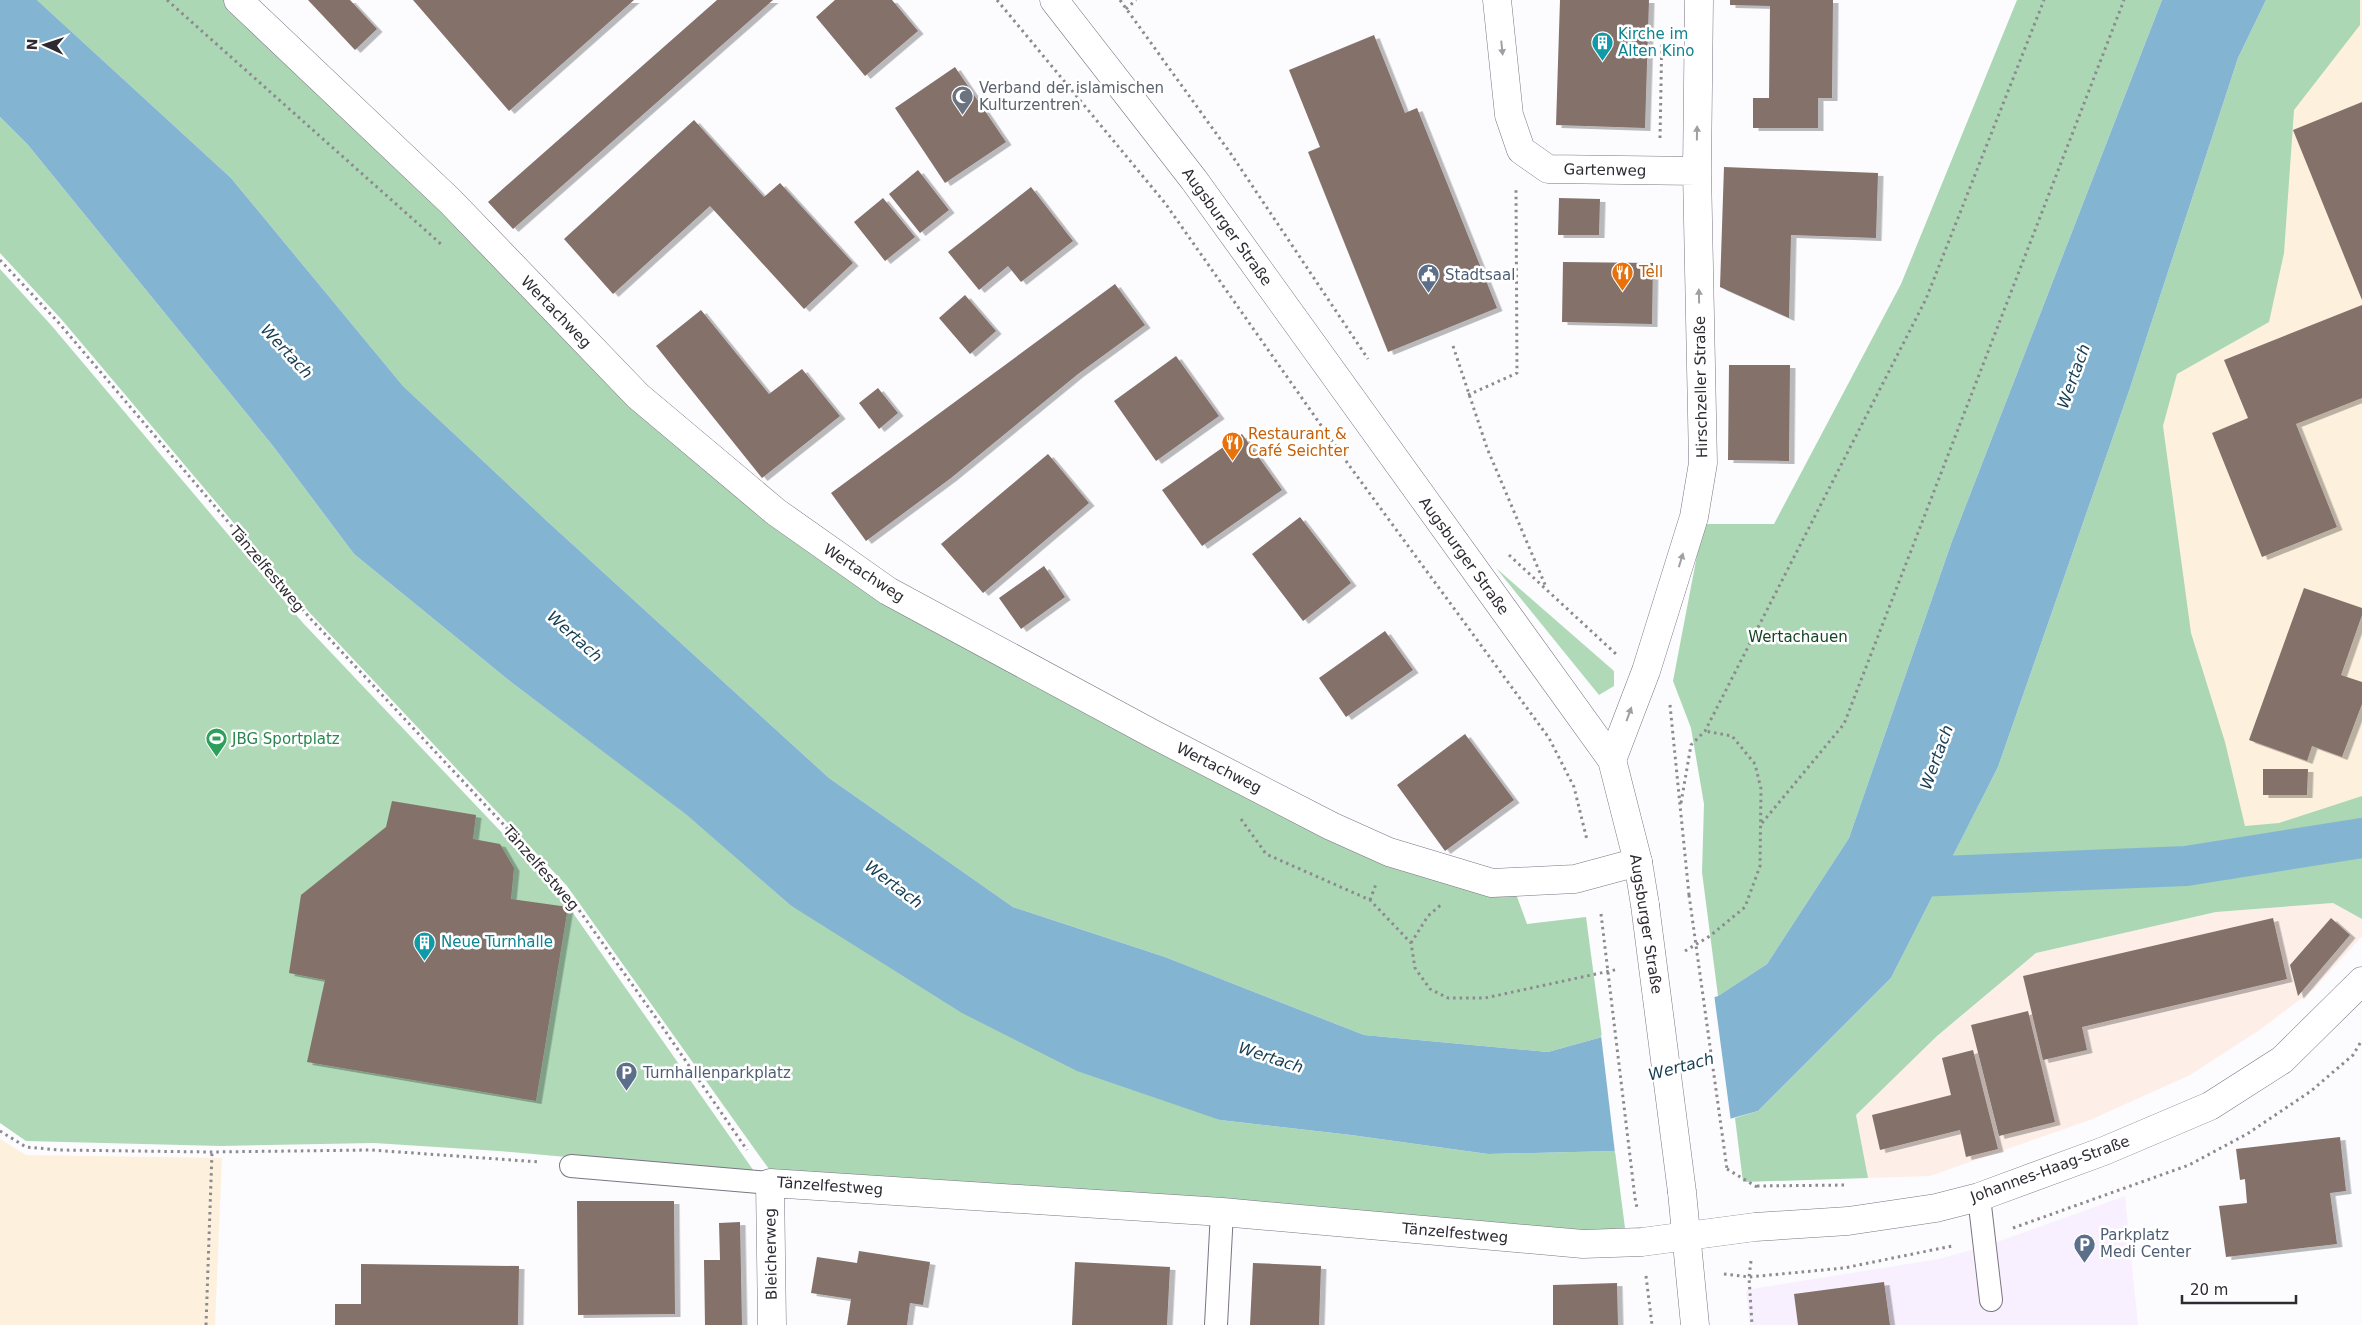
<svg xmlns="http://www.w3.org/2000/svg" width="2362" height="1325" font-family="'DejaVu Sans',sans-serif">
  <defs>
    <filter id="shadow"><feDropShadow dx="5.5" dy="3" stdDeviation="0" flood-color="#0004"/></filter>
  </defs>
  <rect width="100%" height="100%" fill="#fcfbfe"/>
  <!-- built -->
  <path fill="#f8f0fe" d="M2125,1196L2138,1325H1750L1746,1290L1939,1259L1989,1245Z"/>
  <!-- industrial -->
  <path fill="#fdeee8" d="M2333,903L2362,919V936L2314,989L2258,1031L2190,1075L2090,1120L1930,1176L1868,1178L1856,1115L1937,1036L2036,953L2216,912Z"/>
  <!-- education -->
  <path fill="#fdf0dc" d="M2305,0H2362V814L2245,827L2037,839L2177,374Z
    M0,1139L26,1155L222,1158L215,1325H0Z"/>
  <!-- green -->
  <path fill="#afd9b7" d="M0,269L51,325L303,623L559,893L756,1174L499,1151L374,1143L221,1146L26,1141L0,1123Z
    M1496,568L1614,671V686L1599,695Z"/>
  <!-- forest -->
  <path fill="#abd7b4" d="M37,0H225L442,211L631,407L1148,744L1516,894L1527,924L1586,917L1602,1037L1548,1052L1364,1035L1165,957L1013,907L829,778L548,522L403,386L231,178Z
    M2017,0H2162L1952,541L1849,838L1767,964L1718,996L1702,872L1704,804L1691,728L1673,681L1703,524H1774L1901,284Z
    M2266,0H2360V25L2294,110L2284,253L2269,322L2177,374L2163,426L2191,633L2225,742L2245,826L2279,823L2362,796V919L2333,903L2216,912L2036,953L1937,1036L1856,1115L1868,1178L1743,1182L1735,1118L1758,1111L1891,978L1998,767L2130,388L2238,58Z
    M0,117L28,145L273,446L354,554L511,682L688,815L790,905L1220,1120L1351,1135L1488,1154L1615,1151L1625,1228L1588,1231L776,1179L567,886L309,612L62,320L0,253Z"/>
  <!-- water -->
  <path fill="#83b5d2" d="M0,0H37L231,178L403,386L548,522L829,778L1013,907L1165,957L1364,1035L1548,1052L1602,1037L1718,996L1767,964L1849,838L1952,541L2162,0H2266L2238,58L2130,388L1998,767L1891,978L1758,1111L1615,1151L1488,1154L1351,1135L1220,1120L1077,1071L962,1013L790,905L687,815L511,682L354,554L273,446L28,145L0,117Z"/>
  <!-- pier -->
  <path fill="#fcfbfe" d="M1714,994L1731,1122L1615,1153L1601,1035Z"/>
  <g fill="none" stroke-linecap="round" stroke-linejoin="round">
    <!-- canal -->
    <path stroke="#83b5d2" stroke-width="40" d="M1892,878L2186,866L2362,838"/>
  </g>
  <!-- building -->
  <path fill="#83716b" filter="url(#shadow)" d="M308,0H350L377,29L355,50Z
    M413,0H634L509,111Z
    M717,0H773L513,229L488,202Z
    M835,0H892L918,31L865,76L816,17Z
    M1560,0H1649L1645,128L1556,125Z
    M1730,0H1833L1832,98H1818V128H1753V98H1769L1770,6L1730,5Z
    M1374,35L1405,113L1417,108L1497,308L1388,352L1308,152L1320,147L1289,70Z
    M955,67L1006,142L945,183L895,108Z
    M2362,102V300L2293,130Z
    M694,120L764,197L780,183L853,263L804,309L710,206L613,294L564,239Z
    M1724,167L1878,173L1876,238L1791,235L1789,318L1720,287Z
    M918,170L949,210L920,233L889,194Z
    M1031,187L1073,241L1021,282L1008,266L979,290L948,252Z
    M883,198L915,237L885,261L854,222Z
    M1559,198L1600,199L1599,235H1558Z
    M1563,262L1653,263L1652,324L1562,322Z
    M1115,284L1145,325L1078,374L951,478L866,541L831,493Z
    M965,295L996,331L970,354L939,318Z
    M2362,305V398L2296,424L2337,527L2262,557L2212,433L2248,418L2224,360Z
    M701,310L769,394L802,369L840,416L762,478L656,346Z
    M1176,356L1219,416L1156,461L1114,401Z
    M1729,365H1790L1789,461L1728,460Z
    M878,388L898,413L879,429L859,403Z
    M1242,434L1282,490L1202,546L1162,490Z
    M1048,454L1089,503L983,593L941,544Z
    M1300,517L1351,583L1303,621L1252,554Z
    M1044,566L1065,597L1021,629L999,598Z
    M2304,588L2362,608V615L2341,675L2362,682V704L2342,757L2312,746L2307,761L2249,740Z
    M1385,631L1413,670L1346,717L1319,678Z
    M1465,734L1514,800L1445,851L1397,785Z
    M2263,769H2308L2307,795H2263Z
    M392,801L476,815L473,839L500,844L514,868L511,899L568,907L536,1101L307,1062L325,980L289,973L301,895L386,827Z
    M2273,918L2287,979L2082,1027L2087,1050L2043,1060L2023,976Z
    M2331,918L2350,935L2298,996L2290,965Z
    M2028,1011L2055,1122L1999,1136L1971,1025Z
    M1973,1050L1998,1149L1966,1157L1960,1130L1880,1150L1872,1115L1951,1095L1942,1058Z
    M2340,1137L2346,1191L2330,1193L2337,1244L2226,1257L2219,1206L2247,1203L2245,1179L2240,1180L2236,1149Z
    M577,1201H674L675,1314L578,1315Z
    M740,1222L742,1325H705L704,1260H720L719,1223Z
    M859,1251L930,1262L923,1305L910,1303L907,1325H847L851,1299L811,1293L817,1257L857,1263Z
    M1075,1262L1170,1267L1167,1325H1072Z
    M1253,1263L1321,1266L1319,1325H1250Z
    M361,1264L519,1266L518,1325H335V1304H361Z
    M1884,1282L1890,1325H1798L1794,1294Z
    M1617,1283L1618,1325H1553V1285Z"/>
  <g fill="none" stroke-linecap="round" stroke-linejoin="round">
    <defs>
      <path id="service" d="M571,1166L770,1183
        M1979,1197L1991,1300
        M1216,1325L1222,1212"/>
      <path id="minor" d="M238,0L450,201L638,396L776,512L888,591L1153,734L1331,826L1389,852L1492,883L1575,879L1638,862
        M1497,0L1509,115L1521,150L1548,169L1697,171
        M1612,760L1646,671L1694,517L1703,463L1697,171L1699,0
        M772,1325L770,1183L1222,1212L1583,1244L1642,1242L1755,1227L1848,1221L1936,1208L1979,1197L2104,1151L2210,1106L2282,1060L2362,981"/>
      <path id="secondary" d="M1054,0L1194,180L1612,760L1638,862L1645,905
        M1682,1192L1695,1325"/>
    </defs>
    <!-- service casing -->
    <use href="#service" stroke="#7c7482" stroke-width="24"/>
    <!-- minor casing -->
    <use href="#minor" stroke="#7c7482" stroke-width="29"/>
    <!-- secondary casing -->
    <use href="#secondary" stroke="#7c7482" stroke-width="29"/>
    <!-- path -->
    <path stroke="#8d8a8f" stroke-width="3" stroke-dasharray="2.5 4" stroke-linecap="butt" d="M167,0L442,245
      M997,0L1165,203L1351,468L1549,738L1574,787L1587,840
      M1120,0L1231,154L1368,359
      M1126,9L1136,0
      M1660,138L1662,32
      M0,260L58,322L309,617L564,889L661,1025L747,1150
      M1453,346L1487,448L1546,587
      M1468,395L1517,373L1516,188
      M1509,555L1616,654
      M1670,705L1689,895
      M1681,803L1691,745L1705,731L1926,299L2044,0
      M1241,819L1266,854L1370,900L1411,943L1415,968L1430,989L1448,998H1485L1619,969
      M1762,823L1844,724L2124,0
      M1370,900L1376,884
      M1411,943L1428,916L1443,903
      M1685,951L1710,936L1745,907L1760,866L1761,789L1755,764L1732,736L1705,731
      M0,1131L26,1147L59,1150L212,1152L371,1150L540,1162
      M1727,1169L1757,1187
      M1757,1186L1847,1185
      M1635,1198L1637,1208
      M2013,1228L2189,1165L2247,1134L2311,1091L2353,1055L2362,1040
      M1751,1261L1749,1277L1752,1325
      M1724,1274L1749,1277L1844,1268L1952,1246
      M1646,1276L1652,1325
      M206,1325L212,1152"/>
    <!-- service -->
    <use href="#service" stroke="#fff" stroke-width="22"/>
    <!-- minor -->
    <use href="#minor" stroke="#fff" stroke-width="28"/>
    <!-- secondary -->
    <use href="#secondary" stroke="#fff" stroke-width="28"/>
    <defs>
      <path id="secondary-bridge" d="M1645,905L1682,1192"/>
    </defs>
    <!-- secondary-bridge casing -->
    <use href="#secondary-bridge" stroke="#7c7482" stroke-width="29" stroke-linecap="butt"/>
    <!-- path-bridge -->
    <path stroke="#8d8a8f" stroke-width="3" stroke-dasharray="2.5 4" stroke-linecap="butt" d="M1689,895L1727,1169
      M1601,914L1635,1198"/>
    <!-- secondary-bridge -->
    <use href="#secondary-bridge" stroke="#fff" stroke-width="28"/>
  </g>
  <!-- one-way arrows -->
  <defs><path id="oneway-solid" d="M-6-.8H1V-3.2L6.5 0L1 3.2V.8H-6Z" transform="scale(1.25)"/></defs>
  <g fill="#a19fa2">
    <use href="#oneway-solid" transform="translate(1502 48) rotate(84)"/>
    <use href="#oneway-solid" transform="translate(1697 133) rotate(-89)"/>
    <use href="#oneway-solid" transform="translate(1699 296) rotate(-91)"/>
    <use href="#oneway-solid" transform="translate(1681 560) rotate(-73)"/>
    <use href="#oneway-solid" transform="translate(1629 714) rotate(-70)"/>
  </g>
  <!-- icons -->
  <defs>
    <symbol id="building-pin" viewBox="-11 -11 22 30"><path d="M0 17L-7.5 6A9.5 9.5 0 1 1 7.5 6Z" fill="#0f9aa8" stroke="#fff"/><path d="M-4-6H4V6H1V3H-1V6H-4ZM-2.5-4.3h1.7v1.8h-1.7ZM.8-4.3h1.7v1.8H.8ZM-2.5-1h1.7V.8h-1.7ZM.8-1h1.7V.8H.8Z" fill="#fff"/></symbol>
    <symbol id="mosque-pin" viewBox="-11 -11 22 30"><path d="M0 17L-7.5 6A9.5 9.5 0 1 1 7.5 6Z" fill="#6b7280" stroke="#fff"/><path d="M3.5-4.9A6 6 0 1 0 3.5 4.9A5 5 0 1 1 3.5-4.9Z" fill="#fff"/></symbol>
    <symbol id="restaurant-pin" viewBox="-11 -11 22 30"><path d="M0 17L-7.5 6A9.5 9.5 0 1 1 7.5 6Z" fill="#e8710a" stroke="#fff"/><path d="M-5-6h1v4h1v-4h1v4h1v-4h1v5L-1.5 .5V6h-2V.5L-5-1ZM5-6V6H3V1.5H1.5Q1.5-4 5-6Z" fill="#fff"/></symbol>
    <symbol id="civic-pin" viewBox="-11 -11 22 30"><path d="M0 17L-7.5 6A9.5 9.5 0 1 1 7.5 6Z" fill="#5c6f8a" stroke="#fff"/><path d="M-.6-6.5H3V-4.5H.6V-3L4-1V1h2V6H-6V1h2V-1L-.6-3ZM-1.2 2.5V6h2.4V2.5Z" fill="#fff"/></symbol>
    <symbol id="stadium-pin" viewBox="-11 -11 22 30"><path d="M0 17L-7.5 6A9.5 9.5 0 1 1 7.5 6Z" fill="#2e9e5b" stroke="#fff"/><path d="M0-5a6.5 5 0 1 0 0 10a6.5 5 0 1 0 0-10ZM-3.5-1.8h7v3.6h-7Z" fill="#fff"/></symbol>
    <symbol id="parking-pin" viewBox="-11 -11 22 30"><path d="M0 17L-7.5 6A9.5 9.5 0 1 1 7.5 6Z" fill="#5c6f8a" stroke="#fff"/><path d="M-3.5-5.5H1a3.5 3.5 0 0 1 0 7H-1V5.5H-3.5ZM-1-3.4V-.6H.8a1.4 1.4 0 0 0 0-2.8Z" fill="#fff"/></symbol>
  </defs>
  <g fill-rule="evenodd">
    <use href="#building-pin" x="1590" y="30" width="25" height="34"/>
    <use href="#mosque-pin" x="950" y="84" width="25" height="34"/>
    <use href="#restaurant-pin" x="1610" y="260" width="25" height="34"/>
    <use href="#civic-pin" x="1416" y="262" width="25" height="34"/>
    <use href="#restaurant-pin" x="1220" y="430" width="25" height="34"/>
    <use href="#stadium-pin" x="204" y="726" width="25" height="34"/>
    <use href="#building-pin" x="412" y="930" width="25" height="34"/>
    <use href="#parking-pin" x="614" y="1060" width="25" height="34"/>
    <use href="#parking-pin" x="2072" y="1232" width="25" height="34"/>
  </g>
  <g text-anchor="middle" stroke-width="5" stroke-linejoin="round" paint-order="stroke">
    <!-- culture labels -->
    <g font-size="15" fill="#0d838f" stroke="#fff" text-anchor="start">
      <text x="1618" y="39">Kirche im<tspan x="1618" dy="17">Alten Kino</tspan></text>
      <text x="441" y="947">Neue Turnhalle</text>
    </g>
    <!-- worship labels -->
    <g font-size="15" fill="#5b616d" stroke="#fff" text-anchor="start">
      <text x="979" y="93">Verband der islamischen<tspan x="979" dy="17">Kulturzentren</tspan></text>
    </g>
    <!-- street labels -->
    <g font-size="15" fill="#2e2a31" stroke="#fff">
      <text transform="translate(1605 170) rotate(1)" y="5">Gartenweg</text>
      <text transform="translate(1227 227) rotate(54)" y="5">Augsburger Straße</text>
      <text transform="translate(556 312) rotate(46)" y="5">Wertachweg</text>
      <text transform="translate(1701 387) rotate(-91)" y="5">Hirschzeller Straße</text>
      <text transform="translate(1464 556) rotate(54)" y="5">Augsburger Straße</text>
      <text transform="translate(267 569) rotate(50)" y="5">Tänzelfestweg</text>
      <text transform="translate(864 573) rotate(33)" y="5">Wertachweg</text>
      <text transform="translate(1219 768) rotate(27)" y="5">Wertachweg</text>
      <text transform="translate(541 868) rotate(49)" y="5">Tänzelfestweg</text>
      <text transform="translate(1646 924) rotate(81)" y="5">Augsburger Straße</text>
      <text transform="translate(2050 1169) rotate(-20)" y="5">Johannes-Haag-Straße</text>
      <text transform="translate(830 1186) rotate(4)" y="5">Tänzelfestweg</text>
      <text transform="translate(1455 1233) rotate(5)" y="5">Tänzelfestweg</text>
      <text transform="translate(771 1254) rotate(-91)" y="5">Bleicherweg</text>
    </g>
    <!-- food labels -->
    <g font-size="15" fill="#c56008" stroke="#fff" text-anchor="start">
      <text x="1639" y="277">Tell</text>
      <text x="1248" y="439">Restaurant &amp;<tspan x="1248" dy="17">Café Seichter</tspan></text>
    </g>
    <!-- service labels -->
    <g font-size="15" fill="#4e5e75" stroke="#fff" text-anchor="start">
      <text x="1445" y="280">Stadtsaal</text>
      <text x="643" y="1078">Turnhallenparkplatz</text>
      <text x="2100" y="1240">Parkplatz<tspan x="2100" dy="17">Medi Center</tspan></text>
    </g>
    <!-- park labels -->
    <g font-size="15" fill="#144524" stroke="#fff">
      <text x="1798" y="642">Wertachauen</text>
    </g>
    <!-- leisure labels -->
    <g font-size="15" fill="#27864d" stroke="#fff" text-anchor="start">
      <text x="232" y="744">JBG Sportplatz</text>
    </g>
    <!-- water labels -->
    <g font-size="16" font-style="italic" fill="#143d53" stroke="#fff">
      <text transform="translate(287 351) rotate(47)" y="6">Wertach</text>
      <text transform="translate(2073 376) rotate(-70)" y="6">Wertach</text>
      <text transform="translate(575 636) rotate(42)" y="6">Wertach</text>
      <text transform="translate(1936 757) rotate(-70)" y="6">Wertach</text>
      <text transform="translate(894 884) rotate(37)" y="6">Wertach</text>
      <text transform="translate(1271 1057) rotate(18)" y="6">Wertach</text>
      <text transform="translate(1681 1066) rotate(-15)" y="6">Wertach</text>
    </g>
  </g>
  <!-- north arrow -->
  <g transform="translate(45 45) rotate(273)" stroke="#ffffff" stroke-width="4" paint-order="stroke">
  <path d="M0-4L9 19L0 12L-9 19Z" fill="#2e2a31"/>
  <text y="-8" font-size="14" font-weight="bold" text-anchor="middle" fill="#2e2a31">N</text>
  </g>
  <!-- scale -->
  <path d="M2182 1295v8h114v-8" fill="none" stroke="#2e2a31" stroke-width="2.5"/>
  <text x="2190" y="1295" font-size="15" fill="#2e2a31" stroke="#ffffff" stroke-width="4" paint-order="stroke">20 m</text>
</svg>
